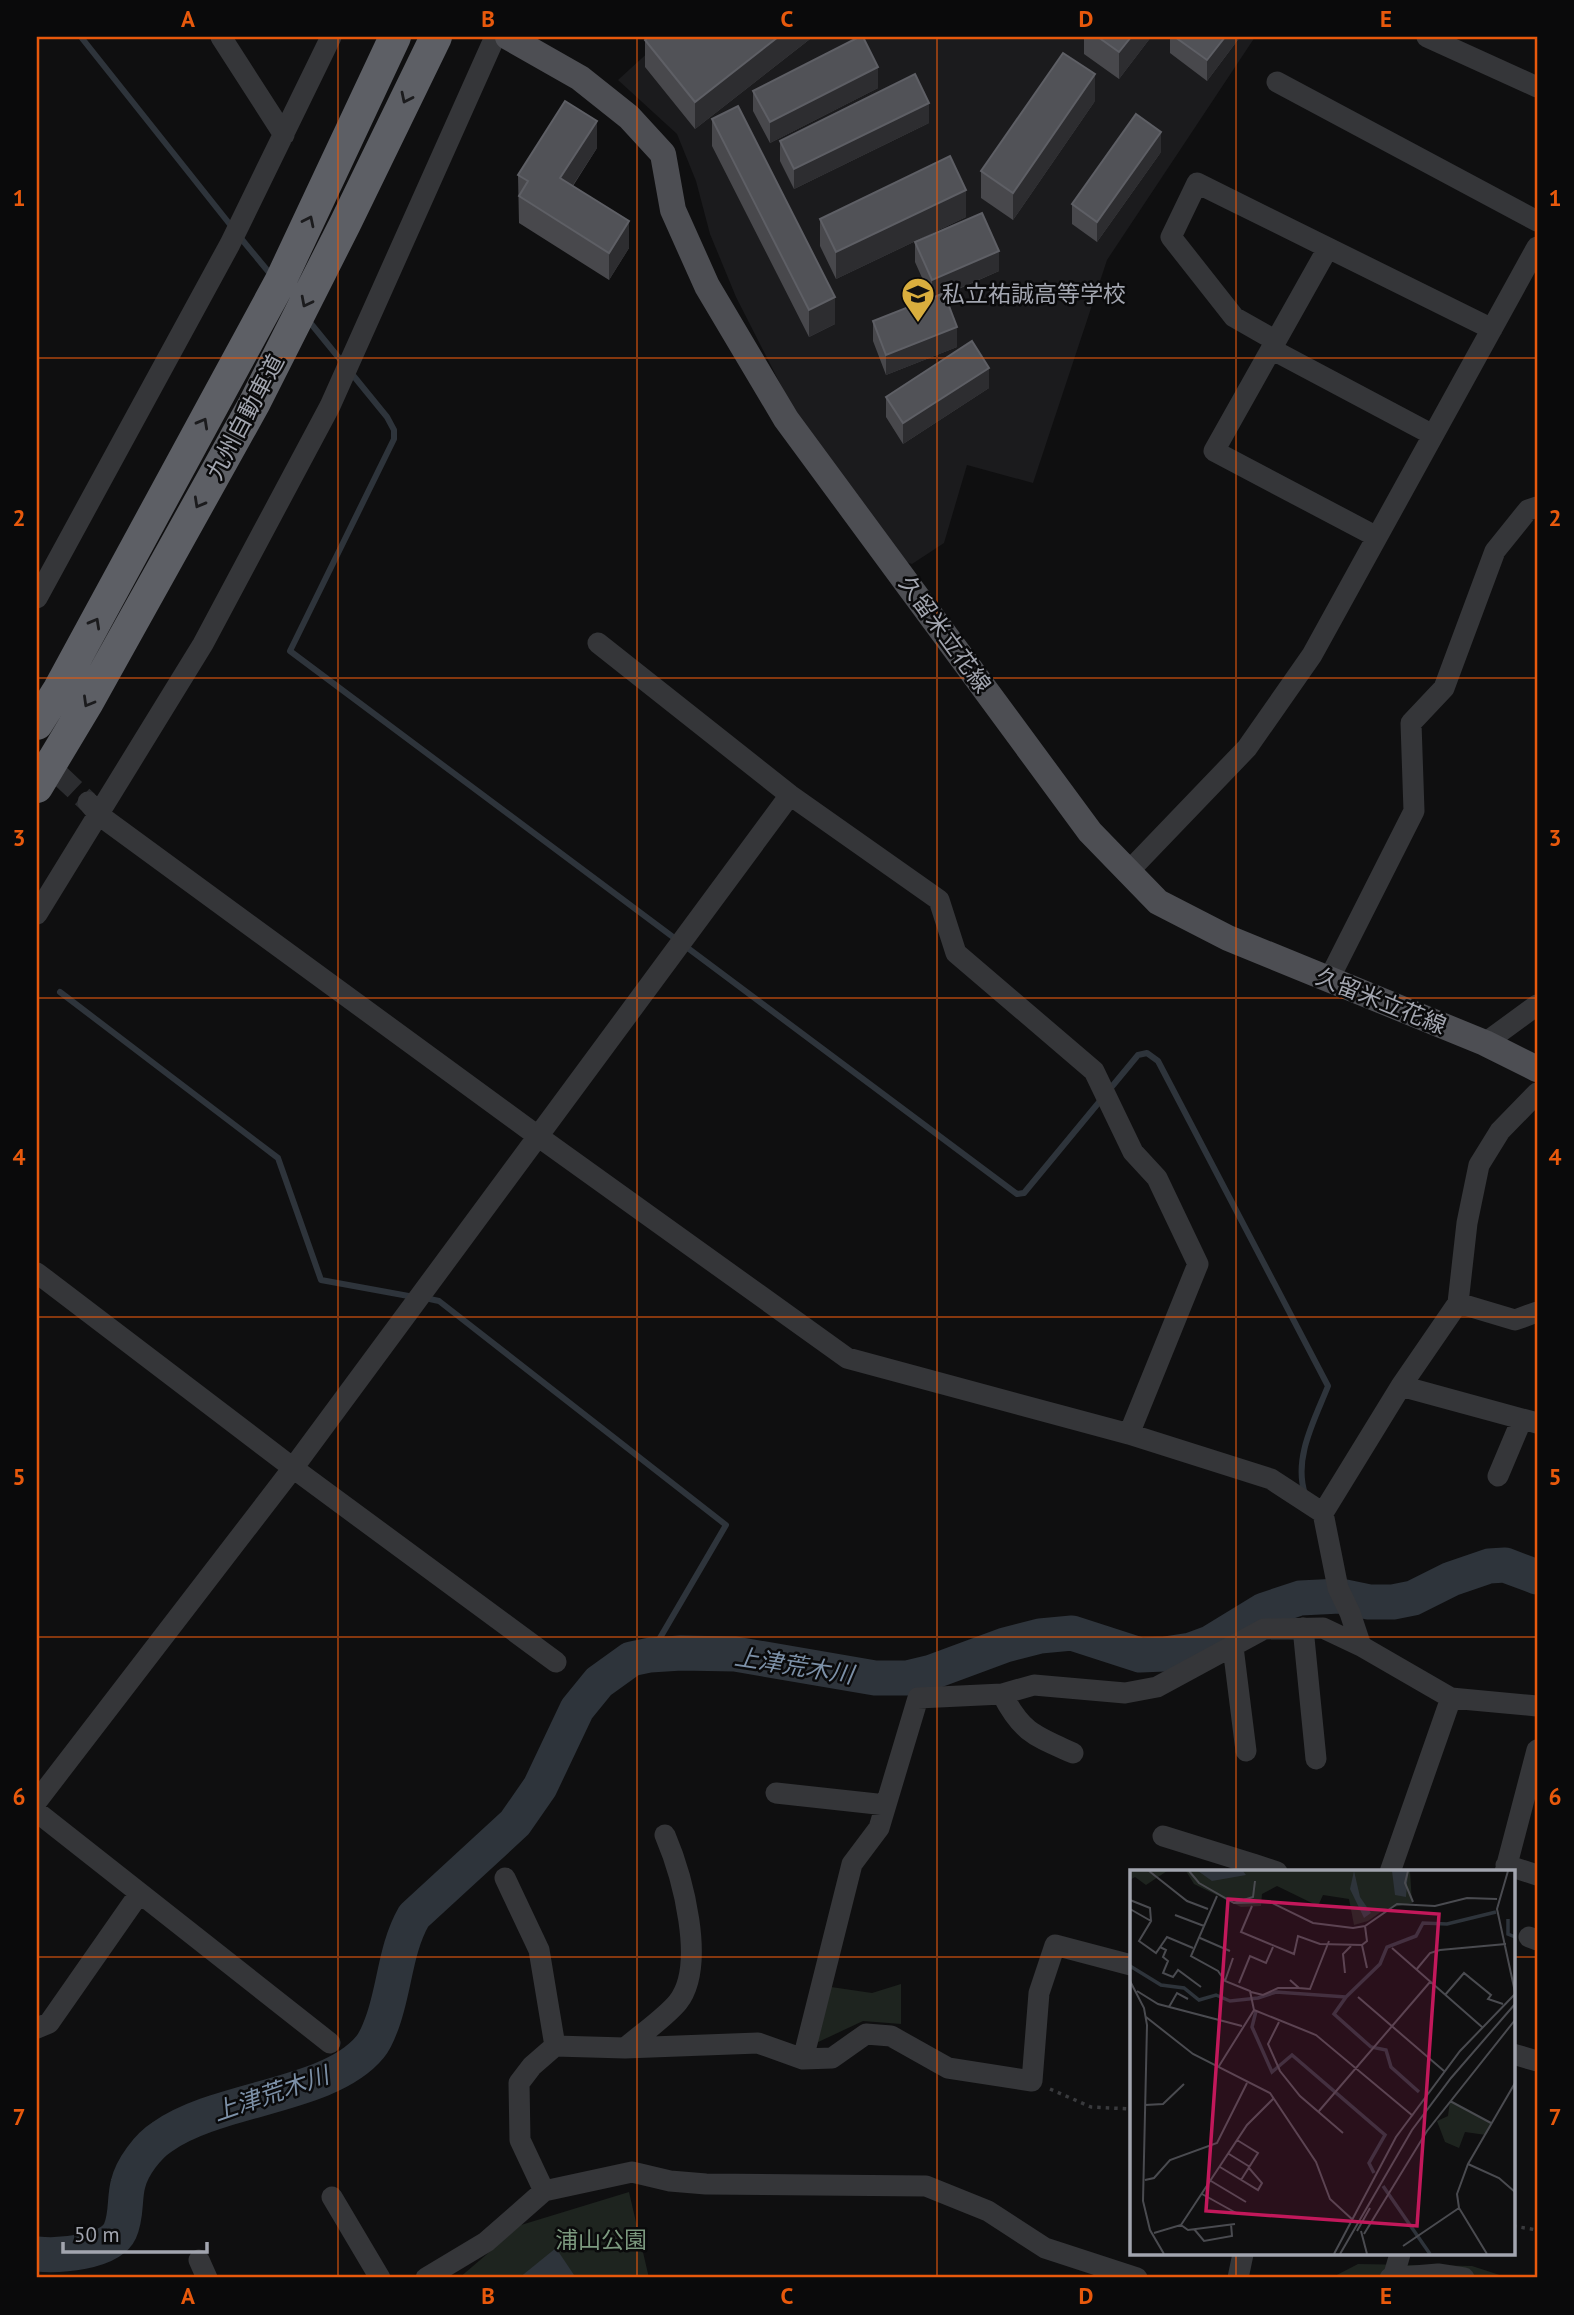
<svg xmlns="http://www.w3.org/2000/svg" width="1574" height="2315" font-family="'PT Sans','Noto Sans JP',sans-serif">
  <rect width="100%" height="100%" fill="#0f0f10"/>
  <!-- built -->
  <path fill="#1b1b1d" d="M665,37H1255L1107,260L1033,483L967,465L944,543L912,564L900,560L792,407L736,297L710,234L696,181L677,134L618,80Z"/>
  <!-- green -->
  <path fill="#1e241f" d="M901,1984V2024L863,2021L814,2044L831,1987L872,1993Z
    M629,2192L649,2278H459L521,2225Z
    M1358,2264L1472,2266L1509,2278H1331Z"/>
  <!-- water -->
  <path fill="#2e343b" d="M556,2248L576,2278H519Z"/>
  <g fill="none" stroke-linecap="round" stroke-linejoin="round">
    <!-- stream -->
    <path stroke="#2e343b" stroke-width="6" d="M81,37L232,227
      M239,236L272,276
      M308,320L387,417L394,430V439L290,651L1017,1194L1024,1193L1138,1055L1147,1053L1158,1061L1328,1386C1315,1419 1293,1458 1305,1494
      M60,992L278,1158L321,1280L414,1297
      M425,1298L439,1301L726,1525L650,1655"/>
    <!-- river -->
    <path stroke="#2e343b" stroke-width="35" d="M37,2254C58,2256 110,2253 120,2231C127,2216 124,2199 128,2184C132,2167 148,2146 162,2137C218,2097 329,2097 370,2047C376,2040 379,2031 382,2023C395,1988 395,1949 414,1916L515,1823L540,1787L577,1709L599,1682L631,1659L650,1655L681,1653L735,1654L875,1678H907L932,1672L1005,1645L1040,1636L1072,1633L1140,1655L1165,1654L1191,1650L1210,1643L1264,1610L1300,1598L1340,1596L1369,1602H1393L1413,1598L1451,1579L1489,1566L1505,1565L1537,1577"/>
    <!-- minor-tunnel -->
    <path stroke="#2c2d30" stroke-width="21" stroke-dasharray="21 10" stroke-linecap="butt" d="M37,754L88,802"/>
    <!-- path -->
    <path stroke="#393a3d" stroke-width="3.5" stroke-dasharray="3.5 5" stroke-linecap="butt" d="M1050,2089L1091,2107L1131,2109
      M1513,2226L1537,2230"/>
    <!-- minor -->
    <path stroke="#353639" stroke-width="21" d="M221,37L284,135
      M1427,37L1537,87
      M1277,82L1537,221
      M1328,248L1214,451L1377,537
      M1276,341L1234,317L1171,237L1197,183L1492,329
      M1271,349L1433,435
      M37,598L230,244L331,37
      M598,643L790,795L939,900L956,953L1094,1071L1133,1152L1157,1178L1198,1264L1129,1434
      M88,802L99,815L539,1137L847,1358L1129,1434L1271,1479L1323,1513
      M1128,872L1247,748L1312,655L1537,247
      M37,914L203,644L330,406L495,37
      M1329,979L1414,811L1411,723L1444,688L1495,551L1528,510L1537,507
      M1485,1043L1537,1005
      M1537,1093L1500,1131L1479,1165L1467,1223L1458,1303L1401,1386L1323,1513L1338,1588L1350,1613L1361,1646L1451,1698L1537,1706
      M37,1273L293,1468L556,1662
      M1458,1303L1515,1320L1537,1312
      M1401,1386L1537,1423
      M1498,1476L1522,1419
      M1303,1628L1316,1759
      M1233,1647L1246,1751
      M1002,1694L1034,1685L1125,1693L1157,1687L1264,1629L1323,1628L1361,1646
      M776,1793L886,1805
      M37,1801L293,1468L790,795
      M37,1812L330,2043
      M1163,1836L1253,1864
      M1506,1865L1537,1875
      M1250,1872L1253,1864L1277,1872
      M1390,1872L1451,1698
      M1505,1872L1537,1750
      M505,1878L539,1950L555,2046
      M1529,1937L1537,1940
      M37,2028L49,2023L139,1894
      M625,2048C640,2035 666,2017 678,2002C707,1965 682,1875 665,1835
      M1513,2054L1537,2061
      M803,2059L852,1864L879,1828L918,1698L1002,1694C1022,1733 1035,1736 1073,1753
      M544,2191L520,2140L519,2083L532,2066L555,2046L625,2048L758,2043L803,2059L832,2058L866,2034L891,2036L948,2068L1032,2081L1039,1993L1055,1945L1131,1965
      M332,2197L380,2278
      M199,2260L207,2278
      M426,2278L486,2242L544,2191L632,2172L670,2181L706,2184L926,2186L988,2211L1045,2248L1137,2278
      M1238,2278L1243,2254
      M1390,2278L1438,2274L1464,2278
      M1393,2278L1400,2254"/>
    <!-- major -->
    <path stroke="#4d4e53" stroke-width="26" d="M508,37L580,78L629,117L663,154L673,210L707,286L786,419L1090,832L1158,902L1228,938L1485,1043L1537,1069"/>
    <!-- highway -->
    <path stroke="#5d5f65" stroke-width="32" d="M37,724L59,689L280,282L395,37
      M37,787L88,702L254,404L345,224L436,37"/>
  </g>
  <!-- wall -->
  <path fill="#48484c" d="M810,37V39L695,129L645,67V40Z
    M1084,37H1151L1119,79L1084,54Z
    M1170,37H1240L1207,81L1170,53Z
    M878,88L770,143L753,111V91Z
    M1095,101L1013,220L981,198V171Z
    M712,119L835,324L809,337L712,146Z
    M929,123L794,189L780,161V141Z
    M597,148L573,186L629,248L609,280L519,223L518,175Z
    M1161,152L1097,242L1072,224V204Z
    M966,217L836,279L820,246V219Z
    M915,242L999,271L945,295L957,347L886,375L873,341V321L931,298L915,262Z
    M989,388L903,444L886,417V397Z"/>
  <!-- shaded-wall -->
  <path fill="#2d2d30" d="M778,37H810V39L695,129V102Z
    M1131,37H1151L1119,79V52Z
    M1225,37H1240L1207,81V60Z
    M878,67V88L770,143V122Z
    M1095,74V101L1013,220V193Z
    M929,103V123L794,189V169Z
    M597,121V148L560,205V178Z
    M1161,132V152L1097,242V222Z
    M966,190V217L836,279V252Z
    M629,221V248L609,280V253Z
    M999,251V271L932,300V280Z
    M835,297V324L809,337V310Z
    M957,327V347L886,375V355Z
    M989,368V388L903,444V423Z"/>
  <!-- building -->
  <path fill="#515257" stroke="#5e5f65" stroke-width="2" d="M648,37H778L695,102L645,40Z
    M859,37H863L878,67L770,122L753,91Z
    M1098,37H1131L1119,52Z
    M1175,37H1225L1207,60Z
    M1063,53L1095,74L1013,193L981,171Z
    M915,74L929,103L794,169L780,141Z
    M565,101L597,121L560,178L629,221L609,253L519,196L528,181L518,175Z
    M738,106L835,297L809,310L712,119Z
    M1136,114L1161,132L1097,222L1072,204Z
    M950,156L966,190L836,252L820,219Z
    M982,213L999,251L932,280L915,242Z
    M944,293L957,327L886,355L873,321Z
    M972,341L989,368L903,423L886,397Z"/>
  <!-- one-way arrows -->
  <defs><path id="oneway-chevron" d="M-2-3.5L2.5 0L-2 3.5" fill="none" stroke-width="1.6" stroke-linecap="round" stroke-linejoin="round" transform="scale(1.75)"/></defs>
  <g stroke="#1b1b1d">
    <use href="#oneway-chevron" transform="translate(406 98) rotate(116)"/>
    <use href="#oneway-chevron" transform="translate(309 221) rotate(-64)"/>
    <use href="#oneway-chevron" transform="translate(306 302) rotate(117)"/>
    <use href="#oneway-chevron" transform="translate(203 423) rotate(-61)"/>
    <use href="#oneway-chevron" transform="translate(199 503) rotate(119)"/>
    <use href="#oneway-chevron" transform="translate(95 623) rotate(-61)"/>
    <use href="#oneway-chevron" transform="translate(88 702) rotate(120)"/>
  </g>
  <!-- grid -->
  <path fill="none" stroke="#e8590c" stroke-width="2" stroke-opacity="0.55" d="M338,37V2278M637,37V2278M937,37V2278M1236,37V1872M37,358H1537M37,678H1537M37,998H1537M37,1317H1537M37,1637H1537M37,1957H1131M1513,1957H1537M1236,2254V2278"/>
  <!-- icons -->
  <defs>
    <symbol id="school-pin" viewBox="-11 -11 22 30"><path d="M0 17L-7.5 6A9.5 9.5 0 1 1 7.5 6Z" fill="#d9ae3e" stroke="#0a0a0b"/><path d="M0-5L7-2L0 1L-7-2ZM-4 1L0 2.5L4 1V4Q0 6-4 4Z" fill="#111"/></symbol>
  </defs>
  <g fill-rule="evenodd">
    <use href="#school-pin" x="899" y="275" width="38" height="52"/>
  </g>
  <g text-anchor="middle" stroke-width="5" stroke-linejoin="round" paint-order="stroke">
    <!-- poi labels -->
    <g font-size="23" fill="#a2a5af" stroke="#0a0a0b" text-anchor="start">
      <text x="942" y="302">私立祐誠高等学校</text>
    </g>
    <!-- street labels -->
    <g font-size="23" fill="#a2a5af" stroke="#0a0a0b">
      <text transform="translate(245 417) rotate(-62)" y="8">九州自動車道</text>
      <text transform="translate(945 634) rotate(54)" y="8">久留米立花線</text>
      <text transform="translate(1381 1001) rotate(22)" y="8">久留米立花線</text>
    </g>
    <!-- park labels -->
    <g font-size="23" fill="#7b987e" stroke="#0a0a0b">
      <text x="601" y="2248">浦山公園</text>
    </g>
    <!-- water labels -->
    <g font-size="24" font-style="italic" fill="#7c90a7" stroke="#0a0a0b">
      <text transform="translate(794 1666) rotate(9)" y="8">上津荒木川</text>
      <text transform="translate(271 2094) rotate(-19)" y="8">上津荒木川</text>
    </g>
  </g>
  <!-- overview -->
  <g transform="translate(1130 1870)">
    <rect width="385" height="385" fill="#0f0f10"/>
    <path d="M0,1H37L16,15L5,7L0,10ZM56,1H280L282,33L255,39L238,51L224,55L219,29L193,25L188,36L147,16L132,24L131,36L111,37L64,14ZM320,231L362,254L356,265L335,262L329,278L315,272L307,251L318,246Z" fill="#1e241f"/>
    <path d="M68,1H113L116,5L82,11ZM224,1L230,27L241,43L234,48L220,19ZM262,1H278L276,27L265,25Z" fill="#2e343b"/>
    <path fill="none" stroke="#2e343b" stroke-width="3.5" d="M378,49V64L385,67M0,96L31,115L54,118L69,130L86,125L100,131L128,128L146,122L216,127L250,94L257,77L286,66L293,53L317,54L366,42M216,127L204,144L241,177L256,180L261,197L289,222M126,141L122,157L142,202L162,185L255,265L239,293L244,303M253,316L300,384"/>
    <path fill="none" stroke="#4a4b50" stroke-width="2" d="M19,1L57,31L78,39M59,1L69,13L104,33L140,32L183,53L223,58L235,56L267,34L305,36L337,28L367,29M278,1L275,13L283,32M378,1L367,39L385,122M87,26L61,86L88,101L95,111L120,121L124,140L89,196M0,30L20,38L21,51M104,33L123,27L125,11M122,36L111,62L164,84L168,66L190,74L232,75L237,71L235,56M0,39L21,51L9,71L26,83L37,67L63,78M45,45L74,56M70,68L100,81M232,75L237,98M30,77L36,80L33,87L38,91L33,103L43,107L48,100L71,117M262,78L352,157M286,100L300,83L310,80L376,74M215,103L213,84L221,76M160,110L169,118L180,119L199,71M0,111L14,138L17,155L13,331L20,360L34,384M95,111L103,88M109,113L120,86L136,93L143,77M7,121L28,134L112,156M121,122L133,125L148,118H169M315,125L334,103L361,125L358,129L373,134M228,127L314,201M39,137L47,123L58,129M124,140L186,165L283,246M16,147L63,184L140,223L186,292L200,329L224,351M149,152L138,174L150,201L170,226L213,263M320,231L361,253M15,235L33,234L54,214M189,241L300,112M107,270L128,283L111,310M99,284L120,297M338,294L369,308L385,322M90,297L128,320L132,313L119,298M15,310L24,308L40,290L87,273L117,213M81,311L116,332M72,324L108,344M51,355L58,360L105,354M64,359L74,371L102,366L101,354M227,361L240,338M231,361L237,384M24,363L51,355L117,255L144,228M234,364L297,261L385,150M273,376L329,338M204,384L266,267L330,181L385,124M210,384L282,260L321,208L385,134M357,384L329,338L327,324L338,294L385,213"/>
    <path fill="#c2185b" fill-opacity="0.15" stroke="#c2185b" stroke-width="3.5" d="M98,29L309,44L287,356L76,341Z"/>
    <rect width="385" height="385" fill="none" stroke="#a2a5af" stroke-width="3.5"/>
  </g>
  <!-- border -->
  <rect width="1574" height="2315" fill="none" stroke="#0a0a0b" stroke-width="77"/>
  <!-- scale -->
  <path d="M63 2242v10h144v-10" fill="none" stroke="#a2a5af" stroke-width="3.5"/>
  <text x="74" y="2242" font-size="21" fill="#a2a5af" stroke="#0a0a0b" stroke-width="5" paint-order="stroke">50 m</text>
  <rect x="38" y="38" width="1498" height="2238" fill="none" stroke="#e8590c" stroke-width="2.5"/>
  <g font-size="23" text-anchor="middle" font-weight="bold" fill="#e8590c">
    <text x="188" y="27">A</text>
    <text x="488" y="27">B</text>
    <text x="787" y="27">C</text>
    <text x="1086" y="27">D</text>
    <text x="1386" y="27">E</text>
    <text x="19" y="206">1</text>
    <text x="1555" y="206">1</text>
    <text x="19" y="526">2</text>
    <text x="1555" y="526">2</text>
    <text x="19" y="846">3</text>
    <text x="1555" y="846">3</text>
    <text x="19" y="1165">4</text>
    <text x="1555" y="1165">4</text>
    <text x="19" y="1485">5</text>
    <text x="1555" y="1485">5</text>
    <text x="19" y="1805">6</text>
    <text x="1555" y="1805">6</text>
    <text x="19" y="2125">7</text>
    <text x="1555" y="2125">7</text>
    <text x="188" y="2304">A</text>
    <text x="488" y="2304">B</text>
    <text x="787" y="2304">C</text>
    <text x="1086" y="2304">D</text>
    <text x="1386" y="2304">E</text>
  </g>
</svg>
